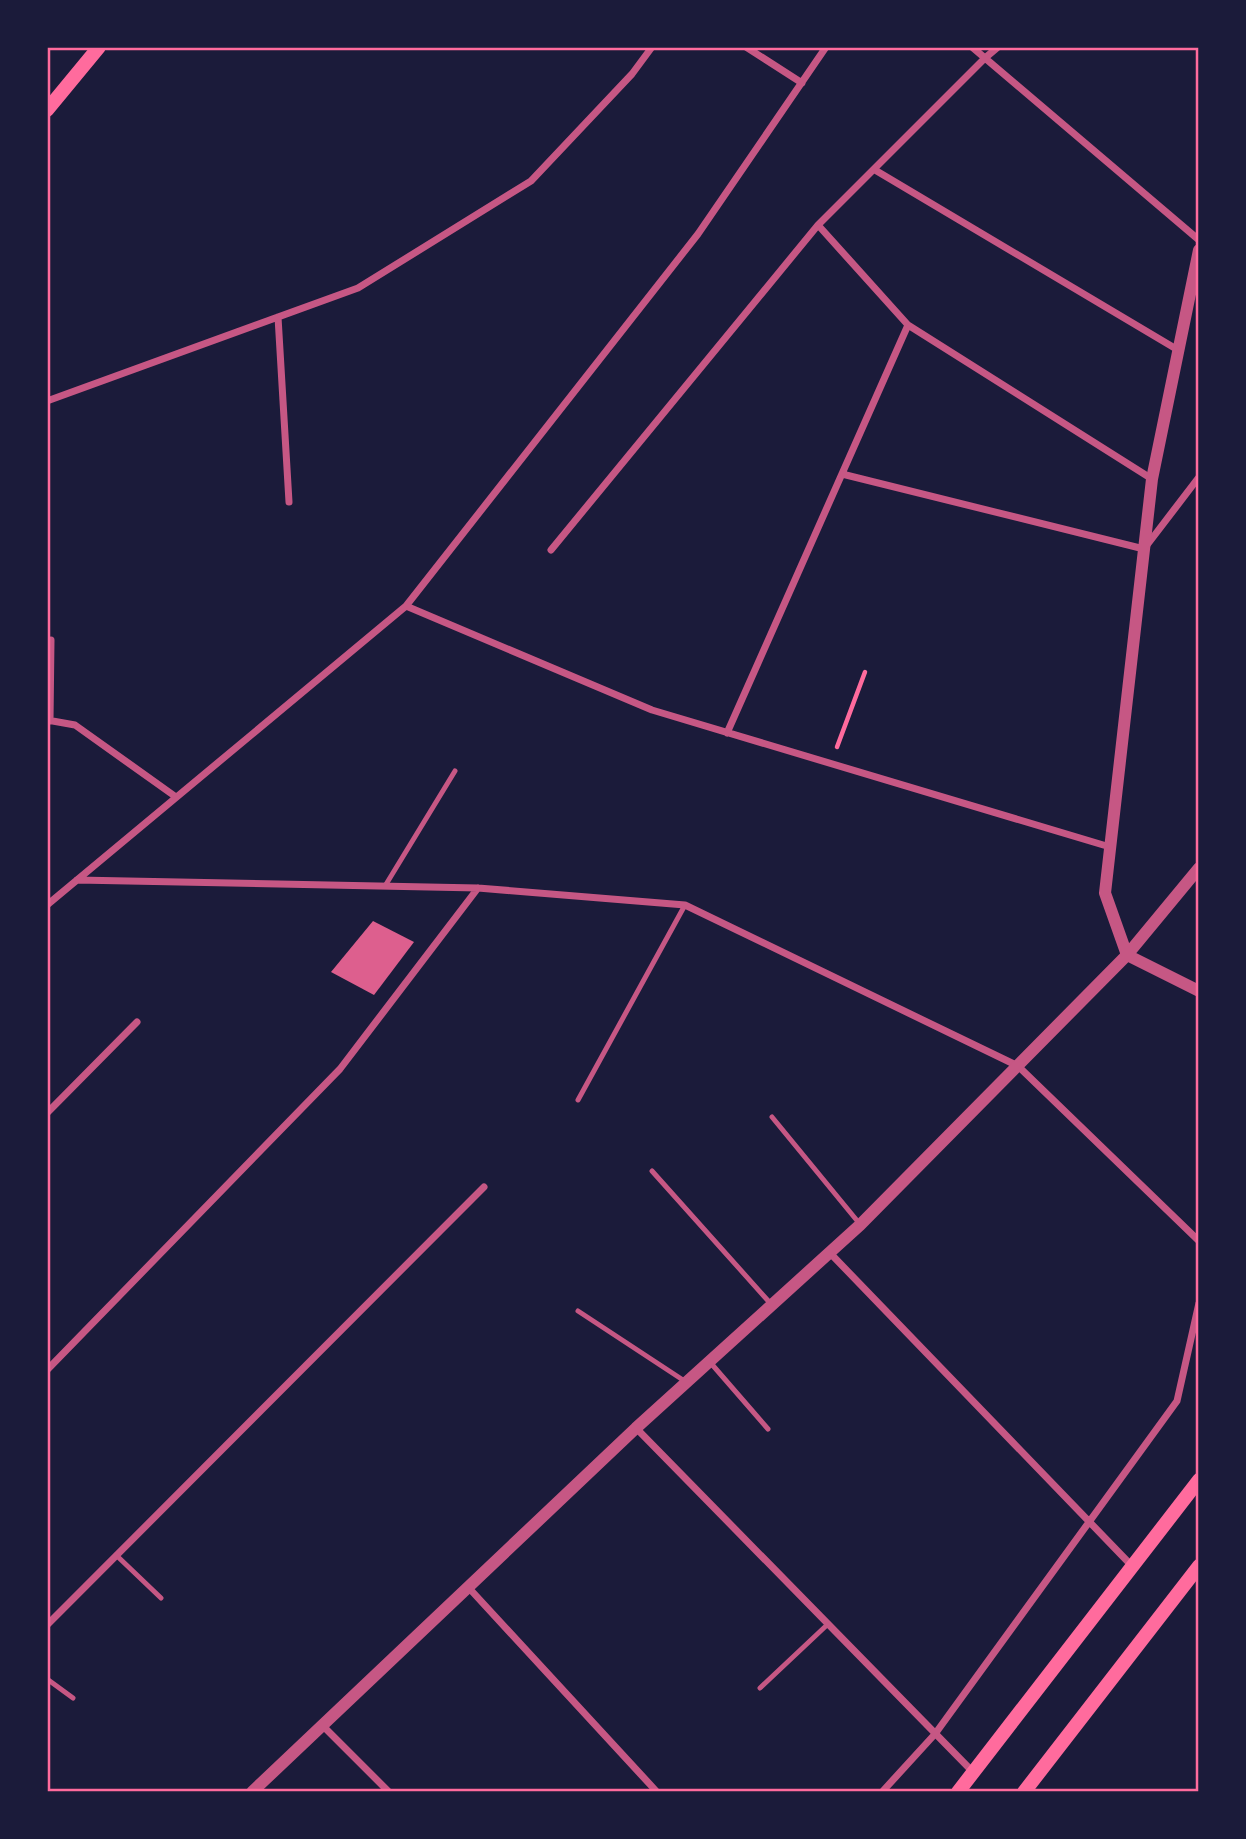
<svg xmlns="http://www.w3.org/2000/svg" width="1246" height="1839" font-family="'Source Serif 4',serif">
  <rect width="100%" height="100%" fill="#1b1b3a"/>
  <!-- building -->
  <path fill="#dd5f8e" d="M373,921L414,942L374,995L331,972Z"/>
  <g fill="none" stroke-linecap="round" stroke-linejoin="round">
    <!-- path -->
    <path stroke="#ff6b9d" stroke-width="4.5" d="M837,747L865,672"/>
    <!-- service -->
    <path stroke="#c65784" stroke-width="5" d="M385,886L455,771
      M578,1100L685,905
      M772,1117L859,1223
      M652,1171L771,1304
      M578,1311L686,1382
      M709,1361L768,1429
      M116,1555L161,1598
      M47,1679L73,1698
      M760,1688L828,1624"/>
    <!-- minor -->
    <path stroke="#c65784" stroke-width="7" d="M746,47L802,83
      M972,47L1199,240
      M875,170L1178,350
      M818,225L908,325L1152,479
      M278,317L289,502
      M47,401L358,288L531,181L632,74L652,47
      M842,474L1144,549L1199,477
      M551,550L818,225L985,58L998,47
      M406,606L652,710L1110,847
      M47,720L75,725L176,797
      M50,721L51,640
      M727,733L908,325
      M77,880L478,888L685,905L1018,1066L1199,1241
      M47,905L406,606L698,234L826,47
      M47,1113L137,1022
      M830,1253L1132,1566
      M47,1370L340,1069L478,888
      M636,1428L973,1772
      M468,1587L657,1792
      M47,1625L484,1187
      M322,1725L389,1792
      M882,1792L935,1734L1177,1401L1199,1303"/>
    <!-- tertiary -->
    <path stroke="#c65784" stroke-width="12" d="M1127,955L1105,893L1152,479L1199,250
      M1127,955L1199,991
      M252,1792L636,1428L860,1225L1127,955L1199,868"/>
    <!-- secondary -->
    <path stroke="#ff6b9d" stroke-width="14" d="M47,110L99,47
      M958,1792L1199,1480
      M1024,1792L1199,1566"/>
  </g>
  <!-- border -->
  <rect width="1246" height="1839" fill="none" stroke="#1b1b3a" stroke-width="98"/>
  <rect x="49" y="49" width="1148" height="1741" fill="none" stroke="#ff6b9d" stroke-width="2.5"/>
</svg>
